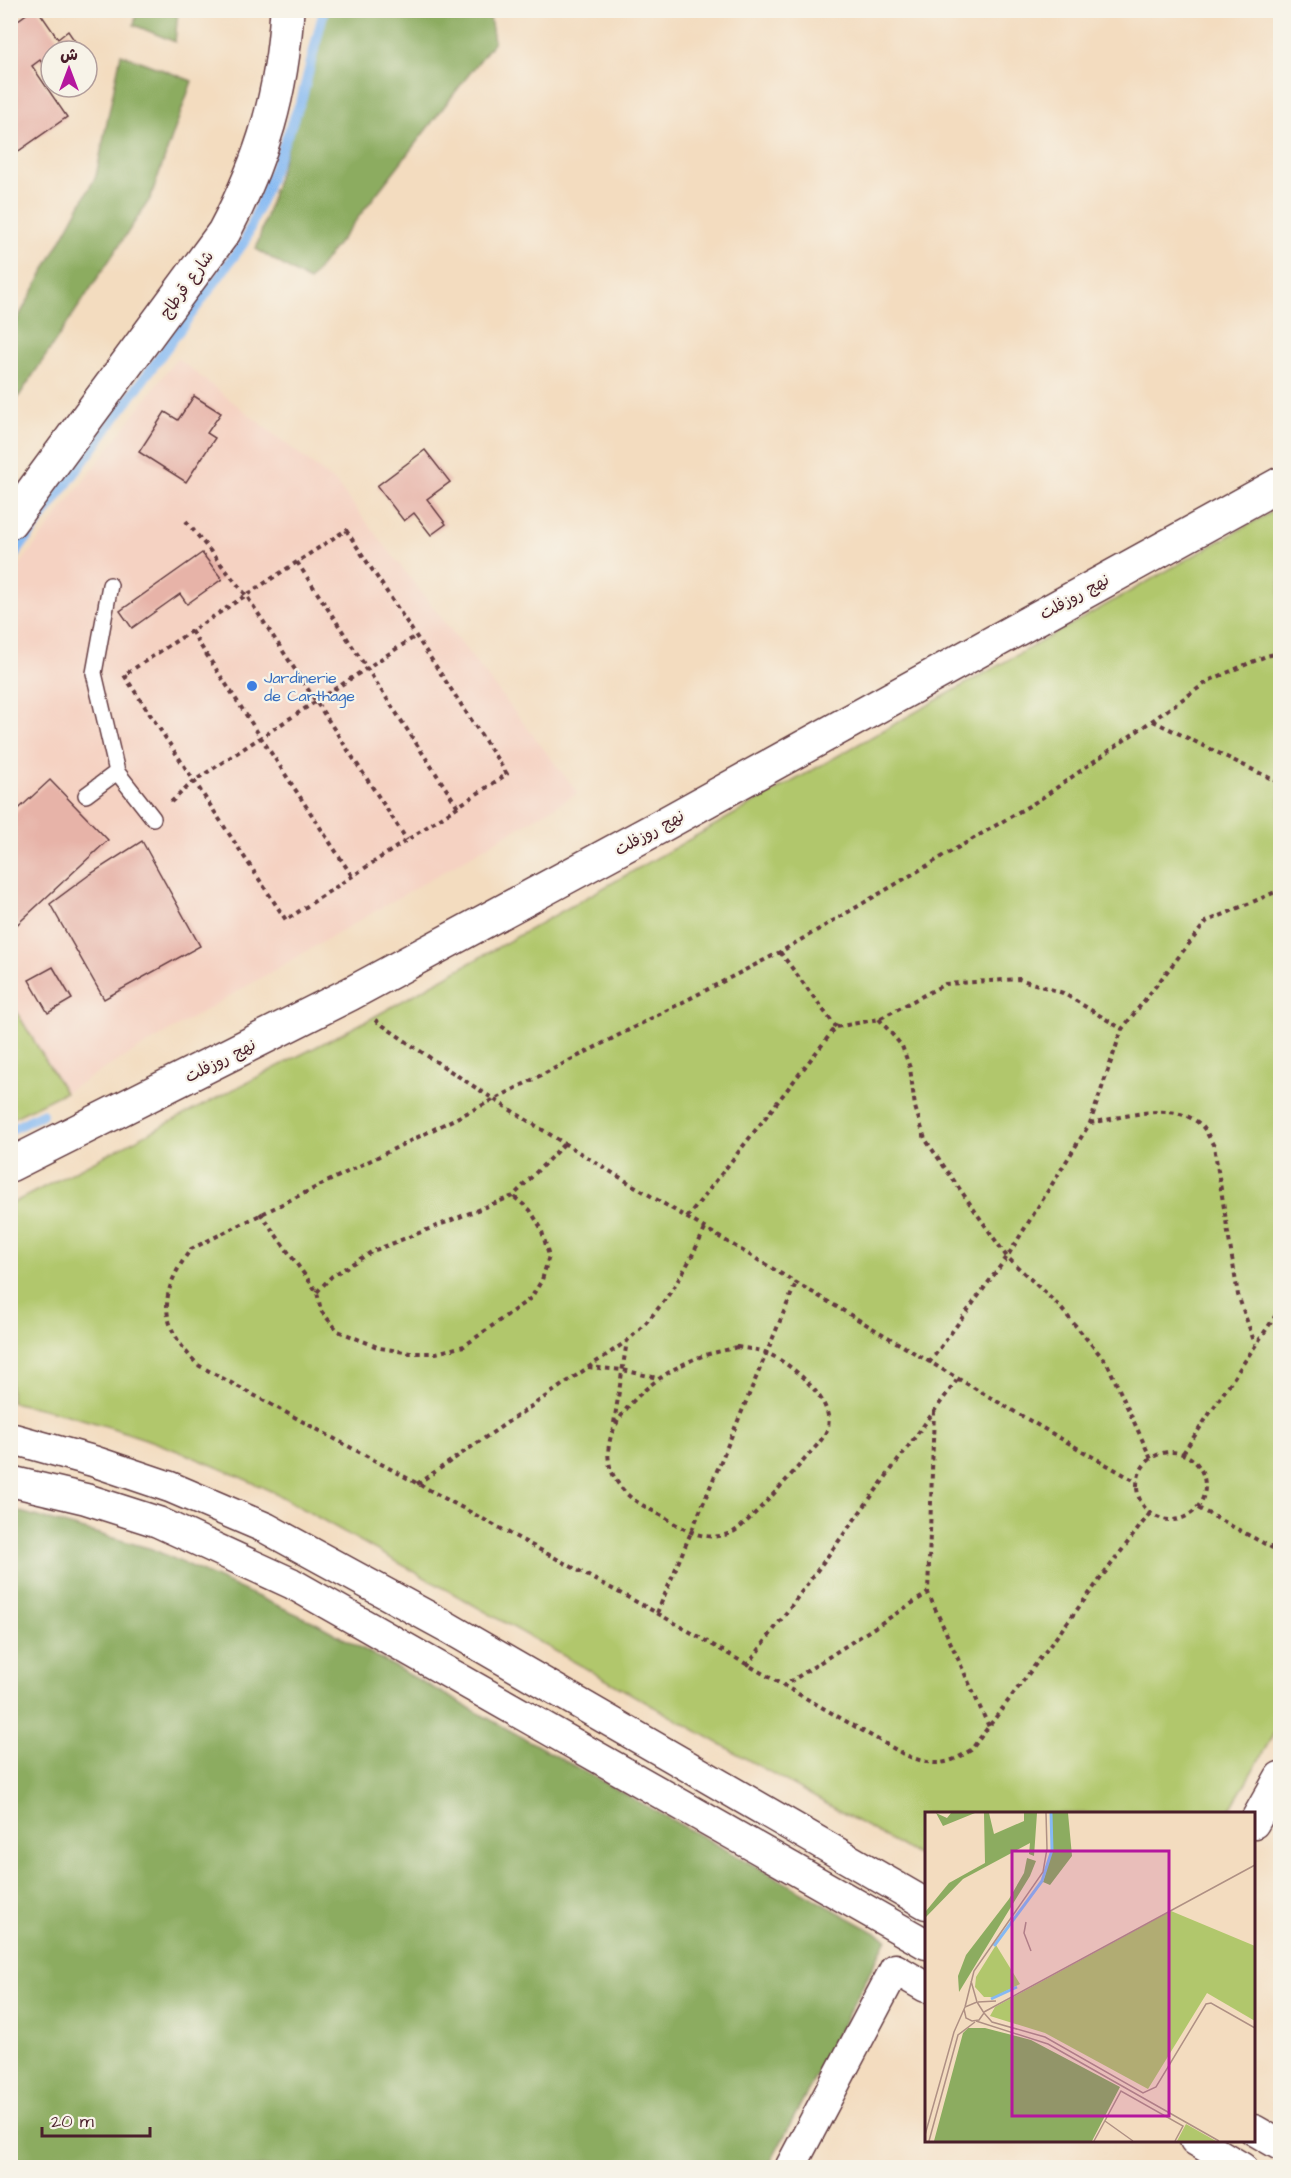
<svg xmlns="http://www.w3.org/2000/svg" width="1291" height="2178" font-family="'Architects Daughter','Playpen Sans Arabic',sans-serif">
  <rect width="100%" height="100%" fill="#f7f3e8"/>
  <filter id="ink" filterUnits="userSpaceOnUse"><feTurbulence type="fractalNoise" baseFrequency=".0167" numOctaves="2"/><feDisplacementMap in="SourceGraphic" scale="12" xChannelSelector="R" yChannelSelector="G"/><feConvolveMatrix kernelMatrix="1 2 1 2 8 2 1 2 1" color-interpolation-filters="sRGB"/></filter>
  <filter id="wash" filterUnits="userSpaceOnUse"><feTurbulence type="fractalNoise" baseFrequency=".008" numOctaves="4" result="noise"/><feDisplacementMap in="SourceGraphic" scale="24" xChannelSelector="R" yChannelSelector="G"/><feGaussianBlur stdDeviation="1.35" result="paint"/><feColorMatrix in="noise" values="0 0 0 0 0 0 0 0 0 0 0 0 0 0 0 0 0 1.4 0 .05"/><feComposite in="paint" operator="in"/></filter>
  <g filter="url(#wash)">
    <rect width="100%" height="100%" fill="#f3dcbf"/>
    <!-- built -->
    <path fill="#f5d2c2" d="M177,358L336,483L578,793L65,1092L11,1001L10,578Z"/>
    <!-- green -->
    <path fill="#b1c76c" stroke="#7e734c" stroke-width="1.5" d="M1280,507V1723L1228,1813L926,1814V1860L273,1492C187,1452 104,1420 11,1402V1204L372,1018Z
      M10,1001L65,1092L11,1119H10Z"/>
    <!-- forest -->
    <path fill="#8cac60" stroke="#6b6646" stroke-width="1.5" d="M137,11H178L175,42L134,25Z
      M324,11H489L494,42L309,281L256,249L302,98Z
      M121,54L192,81L150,199L11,408V331L96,176Z
      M10,1509L152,1549L314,1622L887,1939L768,2167H11Z"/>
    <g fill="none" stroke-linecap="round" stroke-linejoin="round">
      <!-- stream -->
      <path stroke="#85b9f3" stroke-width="10" d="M10,561L245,241L302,98L324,10
        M10,1130L42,1114"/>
    </g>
    <g id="blocks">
      <!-- building -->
      <path fill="#e7b3a8" d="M32,10H38L58,39L68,31L81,50L51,51L49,73L40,60L32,66L67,117L10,157V26Z
        M194,396L221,413L207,433L215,438L186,482L139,452L165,412L178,420Z
        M425,450L450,482L427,499L446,524L431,535L414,513L404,521L377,486Z
        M202,553L222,579L187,604L180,594L132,628L120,611Z
        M50,780L108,840L10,931V817Z
        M142,841L200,946L104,999L50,904L89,875Z
        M53,967L72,999L48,1013L29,980Z"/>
    </g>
  </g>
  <g filter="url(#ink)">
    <use href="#blocks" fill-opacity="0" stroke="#633b41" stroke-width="1.5"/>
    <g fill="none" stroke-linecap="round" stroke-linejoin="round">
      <defs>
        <path id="lane" d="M110,585L94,673L117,772L153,818
          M86,795L117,772"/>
        <path id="street" d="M10,1438L93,1461L170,1487L266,1528L449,1628L926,1904
          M10,1481L86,1499L158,1522L291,1583L926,1944
          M1254,1823L1280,1777
          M1254,2130L1280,2145
          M1195,2140L1242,2168
          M790,2168L895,1969L926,1987"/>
        <path id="secondary" d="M10,522L224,232C263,158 282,94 287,10
          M10,1165L350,994L659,827L1280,484"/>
      </defs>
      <!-- lane casing -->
      <use href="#lane" stroke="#633b41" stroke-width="18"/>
      <!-- street casing -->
      <use href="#street" stroke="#633b41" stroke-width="33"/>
      <!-- secondary casing -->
      <use href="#secondary" stroke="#633b41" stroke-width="36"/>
      <!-- path -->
      <path stroke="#633b41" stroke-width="4" stroke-dasharray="4.5 4.5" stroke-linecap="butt" d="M186,521L246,595L407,840
        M346,530L507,774L286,920L124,675Z
        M297,562L458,807
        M191,631L352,876
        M1153,721L1280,783
        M171,802L194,781L416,636
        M780,952L836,1027
        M879,1019L902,1046L910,1068L915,1107L925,1139L1007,1257L1059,1306L1107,1363L1151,1459
        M375,1020C482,1095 594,1162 706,1229C849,1314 992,1400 1137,1482
        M1090,1123C1123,1118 1175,1099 1202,1126C1207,1131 1210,1140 1214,1146L1238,1295L1255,1344
        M260,1213L317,1292L321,1311L338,1331L380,1348L410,1353H436L464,1346L531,1298L542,1280L549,1256L541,1228L530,1210L513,1196
        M687,1218L836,1027L879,1019L945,984L1019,979L1063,993L1122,1029
        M317,1292L332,1276L373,1251L513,1196L564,1144
        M737,1347C747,1349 760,1349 769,1354C791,1364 834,1399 828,1427C827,1432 822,1439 819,1443C805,1459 747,1526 733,1532C708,1543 687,1532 666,1518C654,1511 637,1504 627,1494C573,1440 648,1377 697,1358C709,1353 724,1351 737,1347Z
        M929,1363L1007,1257L1090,1123L1122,1029L1206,922L1280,890
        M588,1367L623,1370L657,1378
        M934,1411L928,1593L989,1727
        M614,1423L627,1341
        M1137 1486a34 34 0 1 1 68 0a34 34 0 1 1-68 0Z
        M1183,1453L1280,1309
        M417,1484L627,1341C665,1307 684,1274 705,1229
        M1198,1508L1280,1552
        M1150,1513L971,1750C944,1767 934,1766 905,1755L657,1613L198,1365C159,1325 157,1295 191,1249L493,1100L780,952L1039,800L1210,680L1266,656L1280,653
        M657,1613L796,1283
        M747,1666L957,1380
        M782,1687L928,1593"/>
      <!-- lane -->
      <use href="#lane" stroke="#fff" stroke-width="15"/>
      <!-- street -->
      <use href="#street" stroke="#fff" stroke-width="30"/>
      <!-- secondary -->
      <use href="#secondary" stroke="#fff" stroke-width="33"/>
    </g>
  </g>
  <!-- markers -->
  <circle fill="#3f7fe0" stroke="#f7f3e8" stroke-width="2" cx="252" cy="686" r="6"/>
  <g text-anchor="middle" stroke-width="4.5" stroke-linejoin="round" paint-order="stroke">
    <!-- street labels -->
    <g font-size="16" fill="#4a1f2b" stroke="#f7f3e8">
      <text transform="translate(186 284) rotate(-54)" y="6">شارع قرطاج</text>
      <text transform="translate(1074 596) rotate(-29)" y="6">نهج روزفلت</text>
      <text transform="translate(649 832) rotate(-29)" y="6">نهج روزفلت</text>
      <text transform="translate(220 1060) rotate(-27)" y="6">نهج روزفلت</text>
    </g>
    <!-- shop labels -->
    <g font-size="16" fill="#366cbe" stroke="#f7f3e8" text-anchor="start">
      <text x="264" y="683">Jardinerie<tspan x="264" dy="18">de Carthage</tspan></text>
    </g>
  </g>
  <!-- overview -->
  <g transform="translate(925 1812)">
    <rect width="330" height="330" fill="#f3dcbf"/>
    <path d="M246,99L330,134V209L282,181L223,277L120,221L65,204L70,195ZM71,133L95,172L69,185H59L50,175L51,165ZM261,312L291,329H252Z" fill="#b1c76c"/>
    <path d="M11,1L22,6L26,1H50L18,14ZM59,1H64L69,22L99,9V1H112L109,44L104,42L105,31L38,67L1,105V99L24,71L60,51ZM126,1H143L147,44L125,73L118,70L127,38ZM102,46L111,49L105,64L34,180L33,164L41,143L84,87L99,61ZM43,216H60L106,228L195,275L167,329H9L38,221Z" fill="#8cac60"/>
    <path fill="none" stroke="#85b9f3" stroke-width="3" d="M69,134L117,69L127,38L126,1M66,187L92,175"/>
    <path fill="none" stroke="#af9084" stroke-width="1.5" d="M101,110L99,121L106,139M46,169L52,190M53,190L71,189M40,195L49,159L118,60L122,37L121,1M59,200L330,53M59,201L67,210L120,225L218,281L231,275L281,192L286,191L330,216M51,209L123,232L294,329M180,309L208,329M0,323L26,231L29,220L40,195L52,190L59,201L54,208L47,209L41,206L39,197M4,329L33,223L50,210M169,329L196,279L258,314L250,329"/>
    <path fill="#b5179e" fill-opacity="0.15" stroke="#b5179e" stroke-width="3" d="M87,39H244V304H87Z"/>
    <rect width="330" height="330" fill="none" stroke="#4a1f2b" stroke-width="3"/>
  </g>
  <!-- margin -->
  <rect width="1291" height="2178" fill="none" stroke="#f7f3e8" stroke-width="36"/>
  <!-- north arrow -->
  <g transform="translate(69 69)"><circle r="28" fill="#f7f3e8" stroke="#b29e9c" stroke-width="1.5"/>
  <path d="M0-4.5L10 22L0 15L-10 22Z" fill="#b5179e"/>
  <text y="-9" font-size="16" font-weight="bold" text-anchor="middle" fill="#4a1f2b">ش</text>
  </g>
  <!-- scale -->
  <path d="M42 2127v9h108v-9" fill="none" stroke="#4a1f2b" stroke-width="3"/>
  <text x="51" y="2127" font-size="18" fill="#4a1f2b" stroke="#f7f3e8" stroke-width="4.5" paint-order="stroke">20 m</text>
</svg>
